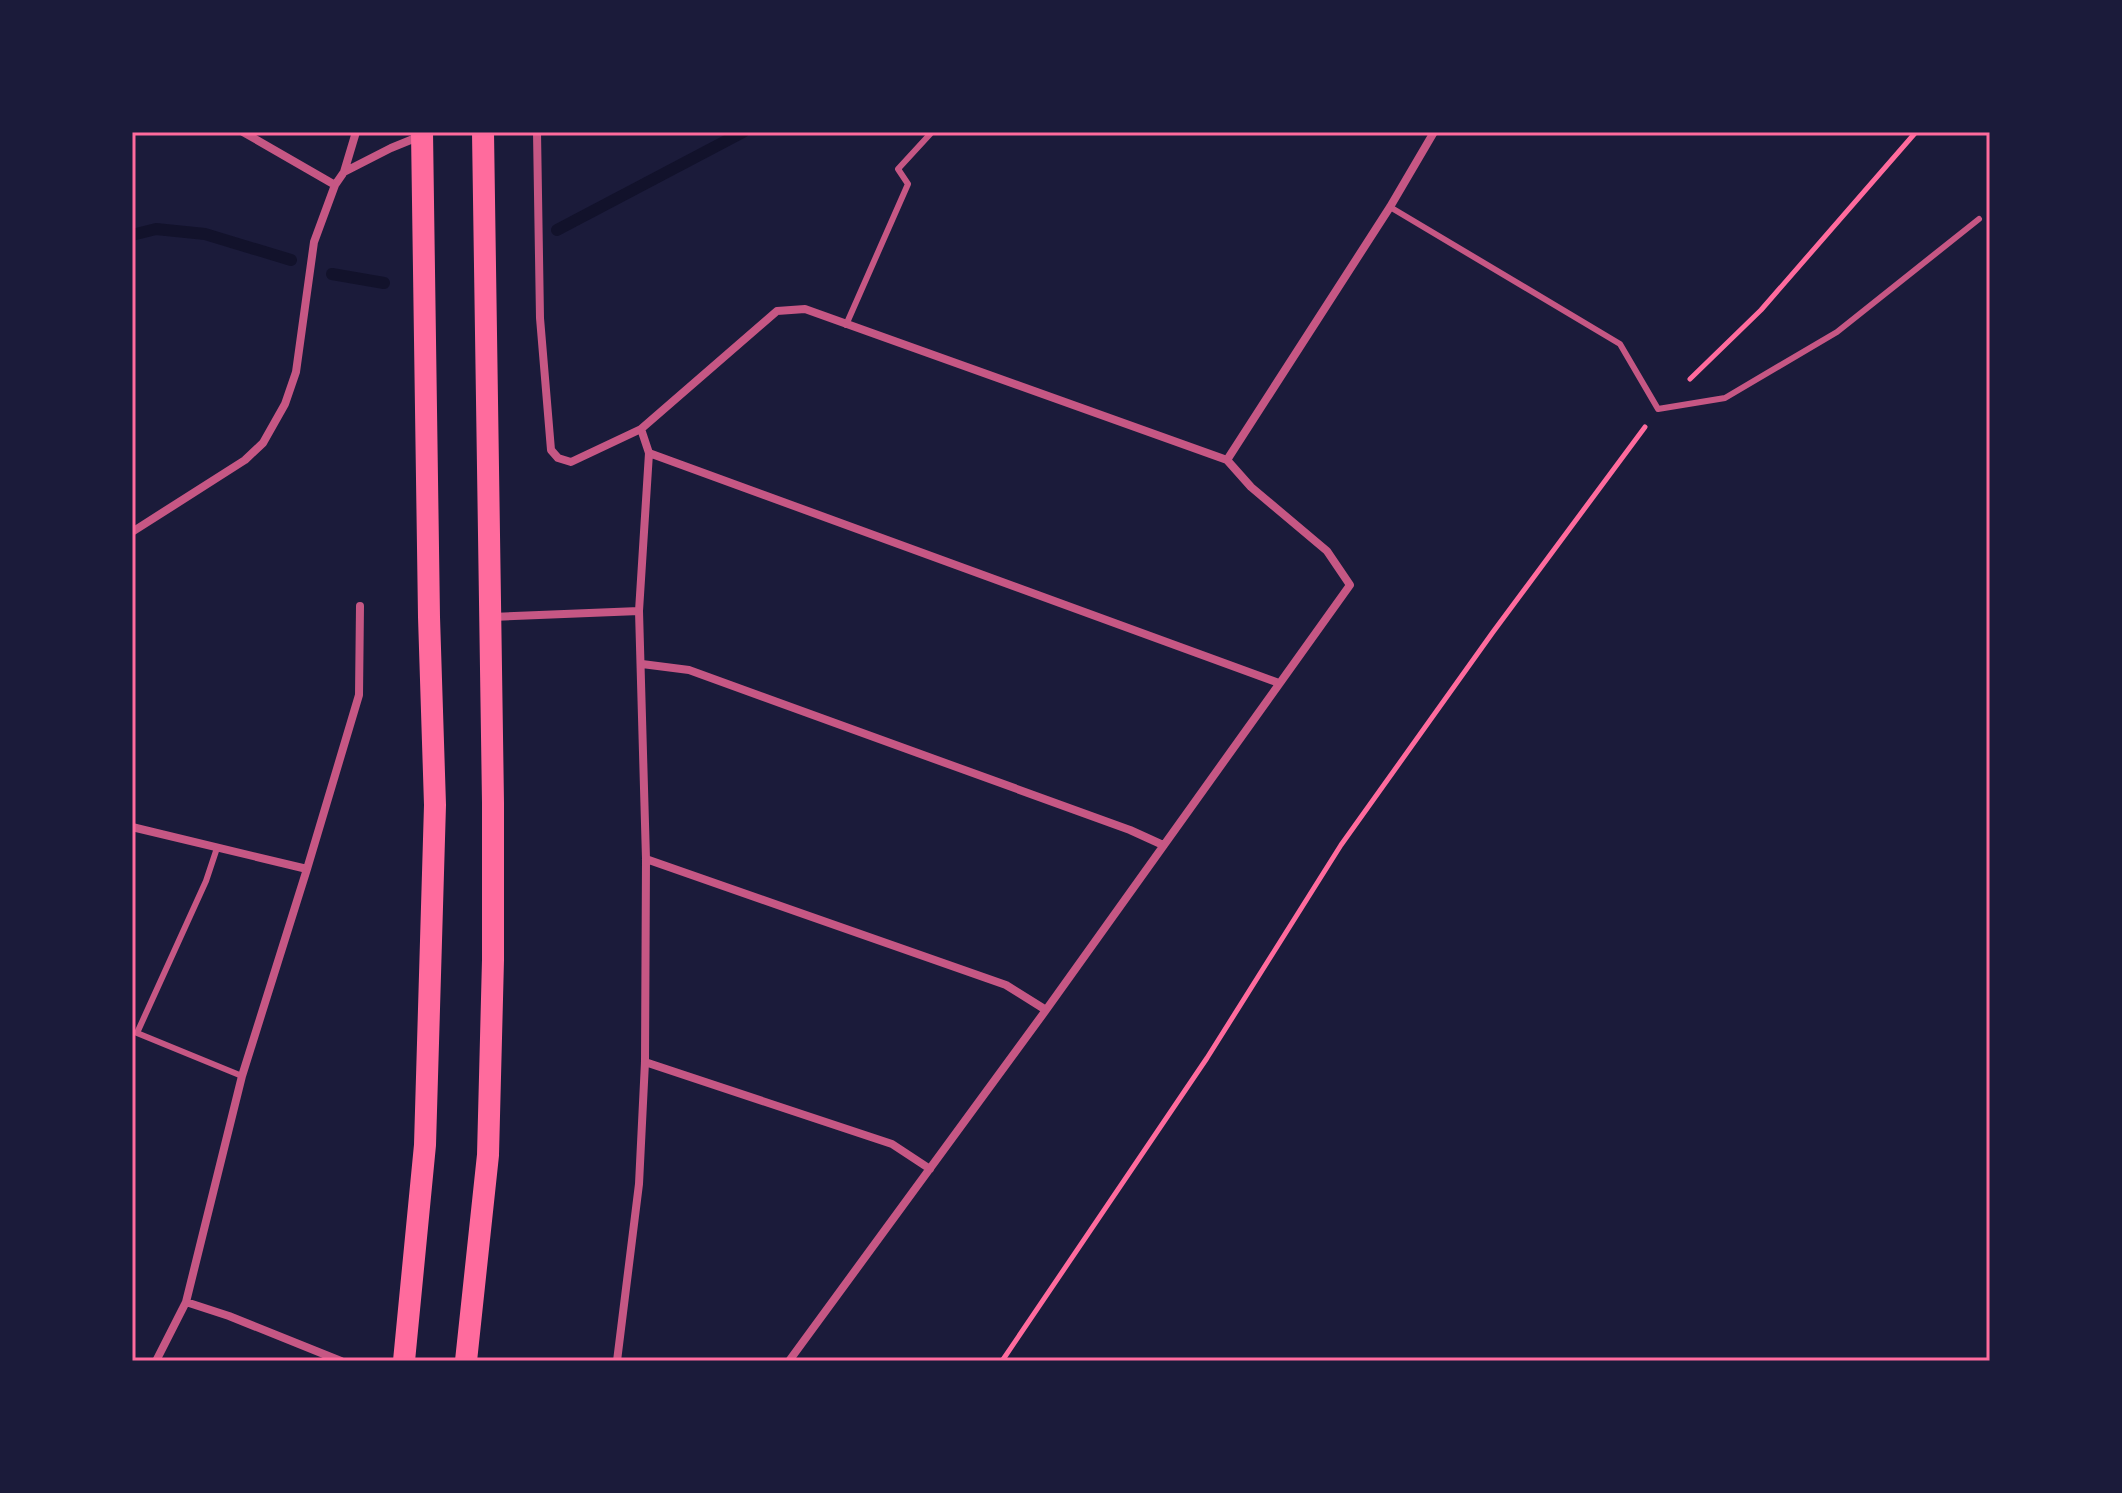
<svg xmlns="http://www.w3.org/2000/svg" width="2122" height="1493" font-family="'Source Serif 4',serif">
  <rect width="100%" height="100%" fill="#1b1b3a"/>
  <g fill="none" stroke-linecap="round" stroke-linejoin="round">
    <!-- stream -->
    <path stroke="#12122b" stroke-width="12" d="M557,230L743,132
      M132,235L156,229L205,234L291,260
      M332,274L384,283"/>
    <!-- path -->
    <path stroke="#ff6b9d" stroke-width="5" d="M1690,379L1761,310L1916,132
      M968,1361H969
      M1002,1361L1207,1058L1341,845L1493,632L1645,427"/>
    <!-- service -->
    <path stroke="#c65784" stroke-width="6" d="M1390,207L1620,344L1658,409L1725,398L1837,332L1979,219
      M846,325L908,184L898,169L932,132
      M217,848L206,881L137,1033L242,1076"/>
    <!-- minor -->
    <path stroke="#c65784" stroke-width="8" d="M243,132L335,185
      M537,132L540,318L551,450L558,458L571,462L641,429
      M344,172L356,132
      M649,453L1279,683
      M1227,460L1390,207L1434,132
      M132,532L245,460L263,443L285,404L296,372L314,242L335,185L344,172L391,148L418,137
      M492,617L639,611
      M642,664L689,670L1130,830L1163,845
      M132,827L307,869
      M646,859L1006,985L1046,1010
      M645,1062L892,1144L930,1169
      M186,1302L229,1316L341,1361
      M156,1361L186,1302L242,1076L307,869L359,695L360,606
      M617,1361L639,1184L645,1062L646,859L639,611L649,453L641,429L777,311L805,309L1227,460L1251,487L1327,551L1350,585L1046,1010L789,1361"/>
    <!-- trunk -->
    <path stroke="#ff6b9d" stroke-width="22" d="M404,1361L425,1145L435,805L429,617L422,132
      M466,1361L488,1155L493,960V803L483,132"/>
  </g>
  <!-- border -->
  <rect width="2122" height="1493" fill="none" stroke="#1b1b3a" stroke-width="268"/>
  <rect x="134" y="134" width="1854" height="1225" fill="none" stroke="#ff6b9d" stroke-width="3"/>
</svg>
